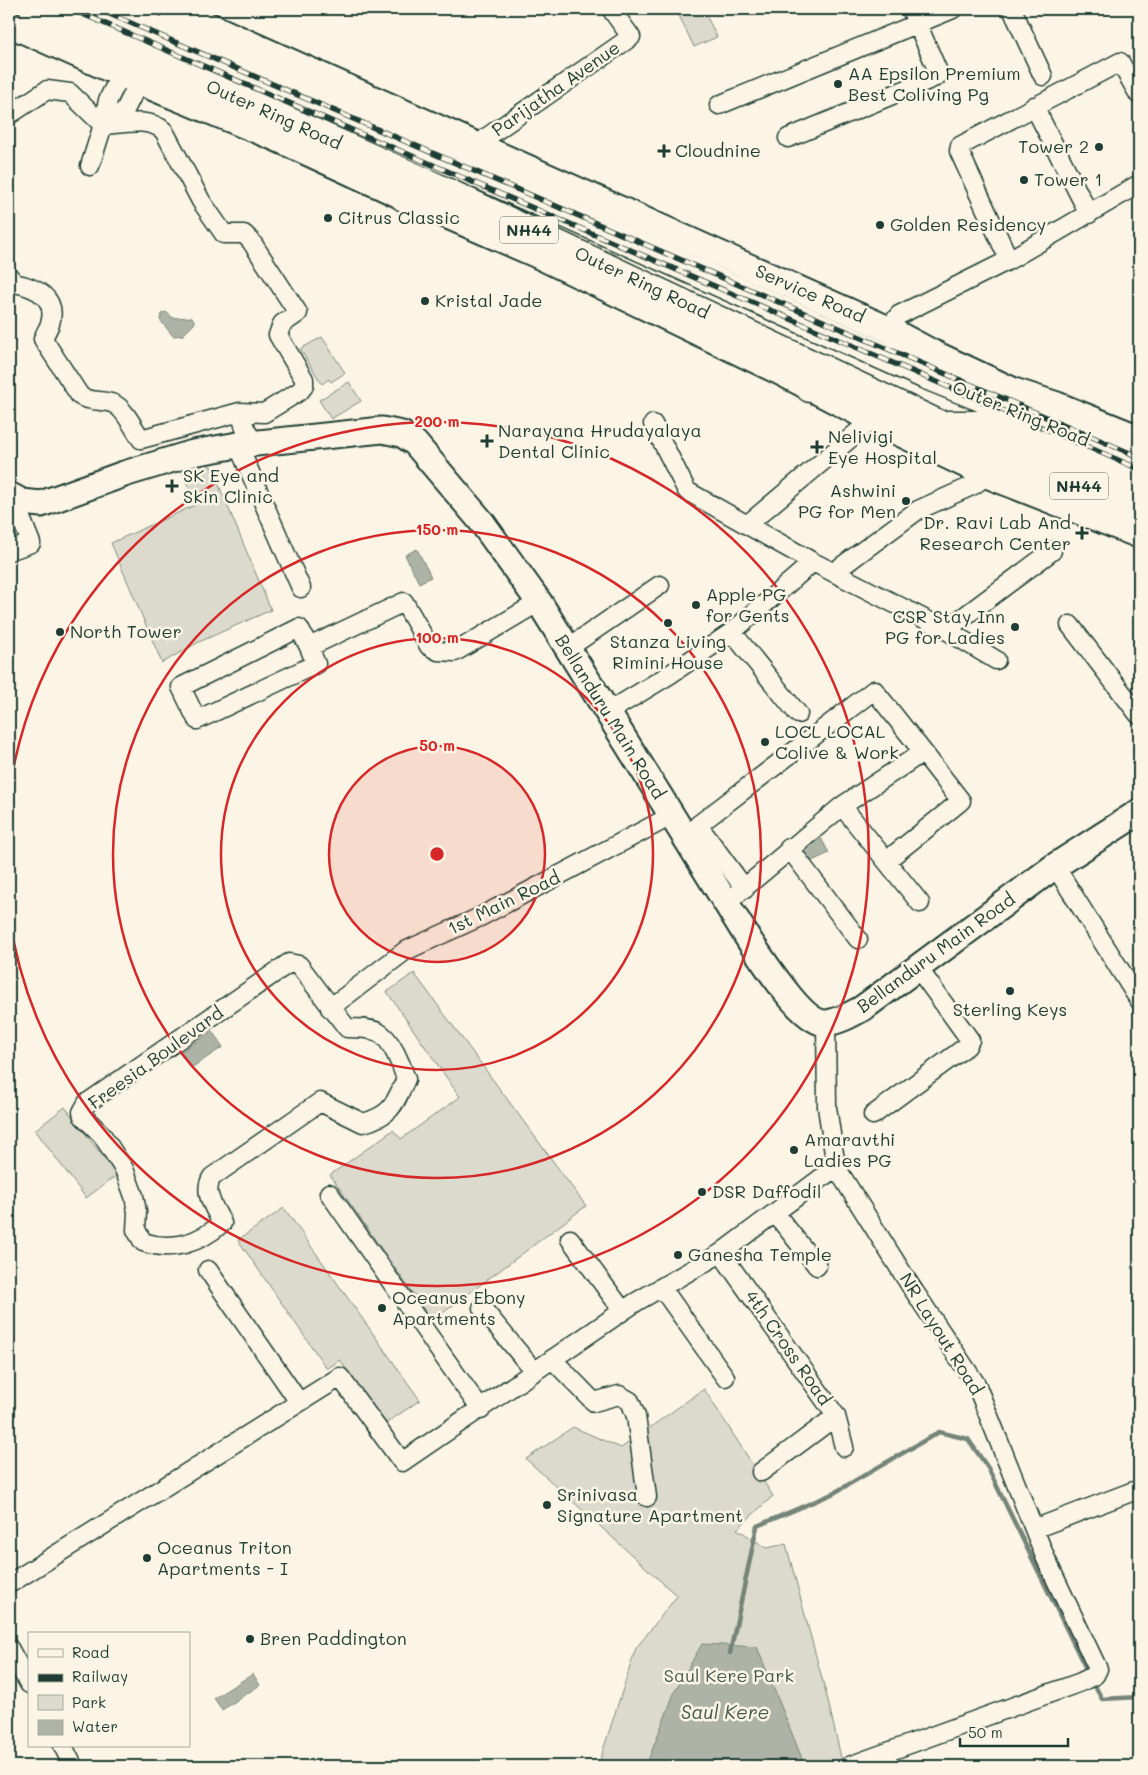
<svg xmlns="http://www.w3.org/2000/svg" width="1148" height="1775" font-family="Mali,sans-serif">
  <rect width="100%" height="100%" fill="#fcf5e5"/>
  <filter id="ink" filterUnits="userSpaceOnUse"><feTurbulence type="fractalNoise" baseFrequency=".02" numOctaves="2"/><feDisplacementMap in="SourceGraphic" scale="10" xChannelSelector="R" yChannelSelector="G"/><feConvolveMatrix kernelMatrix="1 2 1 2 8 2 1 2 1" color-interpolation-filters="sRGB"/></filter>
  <g filter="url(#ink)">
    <!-- green -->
    <path fill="#dcdacc" stroke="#7e8c80" d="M676,9H703L717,37L694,47Z
      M322,337L345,373L331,382L329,379L322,384L300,349Z
      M349,382L361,401L331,419L319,400Z
      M211,466L271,610L199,642L162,663L111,543L195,505L183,472Z
      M414,973L586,1206L432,1321L330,1175L393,1130L401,1139L460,1097L387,992Z
      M65,1107L117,1175L86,1198L35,1130Z
      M284,1208L420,1400L385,1424L340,1360L327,1369L238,1240Z
      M704,1389L773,1496L737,1529L767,1548L786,1544L828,1701L843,1766H598L636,1648L677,1596L526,1459L573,1427L621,1448Z"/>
    <!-- water -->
    <path fill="#aeb3a7" stroke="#758479" d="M166,312L173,318L192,317L195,323L183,335L173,336L160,320L161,314Z
      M417,549L431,577L419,583L405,555Z
      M821,838L829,853L812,861L804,853V849L812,839Z
      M212,1031L223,1047L191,1068L181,1052Z
      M702,1644L757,1647L805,1766H646L675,1691Z
      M253,1674L260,1685L222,1710L214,1698Z"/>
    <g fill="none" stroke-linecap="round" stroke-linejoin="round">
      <!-- stream -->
      <path stroke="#758479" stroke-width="4.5" d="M730,1653L757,1526L832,1494L939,1432L968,1439L988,1468L1089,1675
        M1093,1682L1102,1699L1139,1697"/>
      <defs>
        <path id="street" d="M1012,9L1043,76
          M719,105L953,9
          M1034,106L1089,214
          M9,115L47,90L70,93L103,125C123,124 149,117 164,131L201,201L224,234H244L251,241L298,313L282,324L278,335L304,379V386L300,391L264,413L240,412L141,439C134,429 125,409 114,404C103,399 91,403 80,396L43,339C45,333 48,329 50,324C58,297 35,287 14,283L9,276
          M104,125L125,110L139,82
          M788,138L936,77L939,74L911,9
          M481,147L487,137L631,37L611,9
          M90,166L103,125L108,100L121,74
          M1009,260L959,151L960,146L1120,62L1139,95
          M888,329L899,315L1009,260L1139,184
          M240,412L245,428L254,444
          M653,424L687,491L813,562L946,630L996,660
          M238,445L301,588
          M748,524L872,420
          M9,551L31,543L19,513L22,502
          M834,572L918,510L974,485L987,475
          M1070,625L1139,715
          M946,630L1052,551
          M732,632L798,714
          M309,647L316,664L197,720L181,687L299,628L309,647L404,602L429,646L438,651L455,652L539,602
          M568,648L660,585
          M608,712L669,675L732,632L813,562
          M842,806L920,903
          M789,848L858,939
          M1055,866L1139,1000
          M745,889L698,825L874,690L923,752
          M725,904L842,806L923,752L961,801L886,861
          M289,963L299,965L347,1028C357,1028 369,1028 378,1032C391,1038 402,1066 406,1079C394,1105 392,1115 363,1123L320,1102L212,1177C202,1193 215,1208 222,1223C200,1243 172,1252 143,1242L136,1230L137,1212L134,1196L124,1169L102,1135L83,1116L82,1112L87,1103Z
          M330,1008L405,951L480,917L671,816
          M826,1023L827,1107L836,1167L910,1285L976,1384L1046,1559L1098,1669L1095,1675L1081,1682L849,1766
          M873,1115L967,1046L970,1040L918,968
          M329,1193L481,1410
          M775,1213L817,1266
          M570,1239L623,1311
          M721,1253L836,1416L844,1447
          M208,1270L299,1402
          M662,1288L725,1377
          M482,1308L534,1371
          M552,1359L594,1402L619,1395L630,1401L636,1416L647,1497
          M761,1472L836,1416
          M1034,1529L1139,1489
          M9,1584L340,1377L402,1462L636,1302L721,1253L836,1167
          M9,1648L29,1684
          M63,1746L73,1766"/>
        <path id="secondary" d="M172,9L888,329L933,353L1014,391L1057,405L1139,438
          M9,24L139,82L278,139L404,197L535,254L778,371L872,420L987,475L1139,535
          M9,495L22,502L41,504L124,474L193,453L238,445L382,430L402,434L415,443L481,521L539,602L751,943C764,961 803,1025 827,1023C840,1021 852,1014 863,1008L1055,866L1139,812"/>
        <path id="highway" d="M34,9L414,177L1019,462L1139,510
          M110,9L926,375L1139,461
          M404,197L414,177
          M810,388L822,368
          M948,425H990L1047,452L1139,487"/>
      </defs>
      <!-- street casing -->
      <use href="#street" stroke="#1f3d34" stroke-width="21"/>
      <!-- secondary casing -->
      <use href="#secondary" stroke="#1f3d34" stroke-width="29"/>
      <!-- highway casing -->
      <use href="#highway" stroke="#1f3d34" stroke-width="31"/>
      <!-- street -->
      <use href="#street" stroke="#fcf5e5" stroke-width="18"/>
      <!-- secondary -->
      <use href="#secondary" stroke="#fcf5e5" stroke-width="25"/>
      <!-- highway -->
      <use href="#highway" stroke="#fcf5e5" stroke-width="28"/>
      <defs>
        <path id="rail" d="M71,9L1139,469
          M98,9L1139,457"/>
      </defs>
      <!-- rail casing -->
      <use href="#rail" stroke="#1f3d34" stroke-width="5.5"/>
      <!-- rail -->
      <use href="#rail" stroke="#fcf5e5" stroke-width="4" stroke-dasharray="11" stroke-linecap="butt"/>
    </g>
  </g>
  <!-- distance rings -->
  <circle cx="437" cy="854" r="108" fill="#d62828" fill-opacity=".12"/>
  <g fill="none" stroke="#d62828" stroke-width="2.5">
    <circle cx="437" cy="854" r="108"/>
    <circle cx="437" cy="854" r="216"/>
    <circle cx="437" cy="854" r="324"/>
    <path d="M9 794A432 432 0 1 1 9 914"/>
  </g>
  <!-- markers -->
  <g fill="#1f3d34" stroke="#fcf5e5" stroke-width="2">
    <circle cx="838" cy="84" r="5"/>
    <circle cx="1099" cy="147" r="5"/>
    <path d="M661.5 143.5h5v5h5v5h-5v5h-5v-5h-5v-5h5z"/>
    <circle cx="1024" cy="180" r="5"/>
    <circle cx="328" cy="218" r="5"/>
    <circle cx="880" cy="225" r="5"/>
    <circle cx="425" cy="301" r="5"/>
    <path d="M484.5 433.5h5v5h5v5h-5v5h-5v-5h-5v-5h5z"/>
    <path d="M814.5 439.5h5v5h5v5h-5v5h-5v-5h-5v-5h5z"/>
    <path d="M169.5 478.5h5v5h5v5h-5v5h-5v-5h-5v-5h5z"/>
    <circle cx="906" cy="501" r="5"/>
    <path d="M1079.5 525.5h5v5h5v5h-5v5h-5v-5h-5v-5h5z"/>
    <circle cx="696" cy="605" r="5"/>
    <circle cx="668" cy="623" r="5"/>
    <circle cx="1015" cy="627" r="5"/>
    <circle cx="60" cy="632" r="5"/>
    <circle cx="765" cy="742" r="5"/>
    <circle cx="1010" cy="991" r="5"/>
    <circle cx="794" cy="1150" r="5"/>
    <circle cx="702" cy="1192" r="5"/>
    <circle cx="678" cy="1255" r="5"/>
    <circle cx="382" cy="1308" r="5"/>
    <circle cx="547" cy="1505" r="5"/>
    <circle cx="147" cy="1558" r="5"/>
    <circle cx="250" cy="1639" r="5"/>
  </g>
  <g text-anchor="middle" stroke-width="5" stroke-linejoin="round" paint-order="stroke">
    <!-- shield labels -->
    <g fill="#fcf5e5" stroke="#617469" stroke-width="1">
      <rect x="500" y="216.5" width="58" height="27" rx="4"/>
      <rect x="1050" y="472.5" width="58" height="27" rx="4"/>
    </g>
    <g font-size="16" font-weight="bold" fill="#1f3d34">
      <text x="529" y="236">NH44</text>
      <text x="1079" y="492">NH44</text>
    </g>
    <!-- poi labels -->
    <g font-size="18" fill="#1f3d34" stroke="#fcf5e5" text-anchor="start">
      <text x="848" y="80">AA Epsilon Premium<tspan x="848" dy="21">Best Coliving Pg</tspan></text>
      <text x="1089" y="153" text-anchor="end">Tower 2</text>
      <text x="675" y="157">Cloudnine</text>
      <text x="1034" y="186">Tower 1</text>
      <text x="338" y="224">Citrus Classic</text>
      <text x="890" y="231">Golden Residency</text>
      <text x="435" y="307">Kristal Jade</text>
      <text x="498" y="437">Narayana Hrudayalaya<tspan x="498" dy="21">Dental Clinic</tspan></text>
      <text x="828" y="443">Nelivigi<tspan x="828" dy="21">Eye Hospital</tspan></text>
      <text x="183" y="482">SK Eye and<tspan x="183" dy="21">Skin Clinic</tspan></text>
      <text x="896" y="497" text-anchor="end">Ashwini<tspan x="896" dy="21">PG for Men</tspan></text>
      <text x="1071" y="529" text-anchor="end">Dr. Ravi Lab And<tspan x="1071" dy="21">Research Center</tspan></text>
      <text x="706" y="601">Apple PG<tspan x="706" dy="21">for Gents</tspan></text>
      <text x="1005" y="623" text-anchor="end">CSR Stay Inn<tspan x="1005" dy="21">PG for Ladies</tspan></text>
      <text x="70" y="638">North Tower</text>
      <text x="668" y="648" text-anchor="middle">Stanza Living<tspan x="668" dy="21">Rimini House</tspan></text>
      <text x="775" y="738">LOCL LOCAL<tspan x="775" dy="21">Colive &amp; Work</tspan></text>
      <text x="1010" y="1016" text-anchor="middle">Sterling Keys</text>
      <text x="804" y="1146">Amaravthi<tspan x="804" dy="21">Ladies PG</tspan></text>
      <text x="712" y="1198">DSR Daffodil</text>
      <text x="688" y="1261">Ganesha Temple</text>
      <text x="392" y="1304">Oceanus Ebony<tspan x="392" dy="21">Apartments</tspan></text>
      <text x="557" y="1501">Srinivasa<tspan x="557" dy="21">Signature Apartment</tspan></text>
      <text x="157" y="1554">Oceanus Triton<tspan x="157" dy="21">Apartments - I</tspan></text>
      <text x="260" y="1645">Bren Paddington</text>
    </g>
    <!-- street labels -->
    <g font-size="18" fill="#1f3d34" stroke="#fcf5e5">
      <text transform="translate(556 89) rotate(-35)" y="6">Parijatha Avenue</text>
      <text transform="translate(274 115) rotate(24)" y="6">Outer Ring Road</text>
      <text transform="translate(642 283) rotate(25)" y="6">Outer Ring Road</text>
      <text transform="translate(810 294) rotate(24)" y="6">Service Road</text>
      <text transform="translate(1021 414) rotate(22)" y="6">Outer Ring Road</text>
      <text transform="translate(610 717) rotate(58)" y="6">Bellanduru Main Road</text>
      <text transform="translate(504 903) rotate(-26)" y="6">1st Main Road</text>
      <text transform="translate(936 953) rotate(-36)" y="6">Bellanduru Main Road</text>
      <text transform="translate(156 1058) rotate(-36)" y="6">Freesia Boulevard</text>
      <text transform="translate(941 1334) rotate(58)" y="6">NR Layout Road</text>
      <text transform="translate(788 1348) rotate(55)" y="6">4th Cross Road</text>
    </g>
    <!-- park labels -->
    <g font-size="18" fill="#455c52" stroke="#fcf5e5">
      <text x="729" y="1682">Saul Kere Park</text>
    </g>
    <!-- water labels -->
    <g font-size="19" font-style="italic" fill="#435a51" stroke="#fcf5e5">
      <text x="725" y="1719">Saul Kere</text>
    </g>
  </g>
  <circle cx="437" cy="854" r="8" fill="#d62828" stroke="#fcf5e5" stroke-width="2.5"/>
  <g font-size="15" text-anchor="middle" font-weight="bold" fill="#d62828" stroke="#fcf5e5" stroke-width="5" stroke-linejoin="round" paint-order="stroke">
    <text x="437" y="427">200 m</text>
    <text x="437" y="535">150 m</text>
    <text x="437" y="643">100 m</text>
    <text x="437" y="751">50 m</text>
  </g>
  <!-- margin -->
  <rect width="1148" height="1775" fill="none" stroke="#fcf5e5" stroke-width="30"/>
  <rect x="15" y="15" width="1118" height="1745" fill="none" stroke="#1f3d34" stroke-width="2" filter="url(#ink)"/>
  <!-- legend -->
  <rect x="28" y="1632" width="162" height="115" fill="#fcf5e5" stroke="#a4ab9e"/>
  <rect x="38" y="1649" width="25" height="8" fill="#fcf5e5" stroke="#a4ab9e"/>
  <text x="72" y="1658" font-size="15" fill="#1f3d34">Road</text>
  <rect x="38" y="1674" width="25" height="8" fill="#1f3d34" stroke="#a4ab9e"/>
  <text x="72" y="1682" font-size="15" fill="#1f3d34">Railway</text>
  <rect x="38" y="1695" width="25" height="15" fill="#dcdacc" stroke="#a4ab9e"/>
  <text x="72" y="1708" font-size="15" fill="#1f3d34">Park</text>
  <rect x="38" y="1720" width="25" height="15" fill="#aeb3a7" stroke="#a4ab9e"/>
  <text x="72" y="1732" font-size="15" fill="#1f3d34">Water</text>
  <!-- scale -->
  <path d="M960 1738v8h108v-8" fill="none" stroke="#1f3d34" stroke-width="2.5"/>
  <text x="968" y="1738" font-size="15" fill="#1f3d34" stroke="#fcf5e5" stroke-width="4" paint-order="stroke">50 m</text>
</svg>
